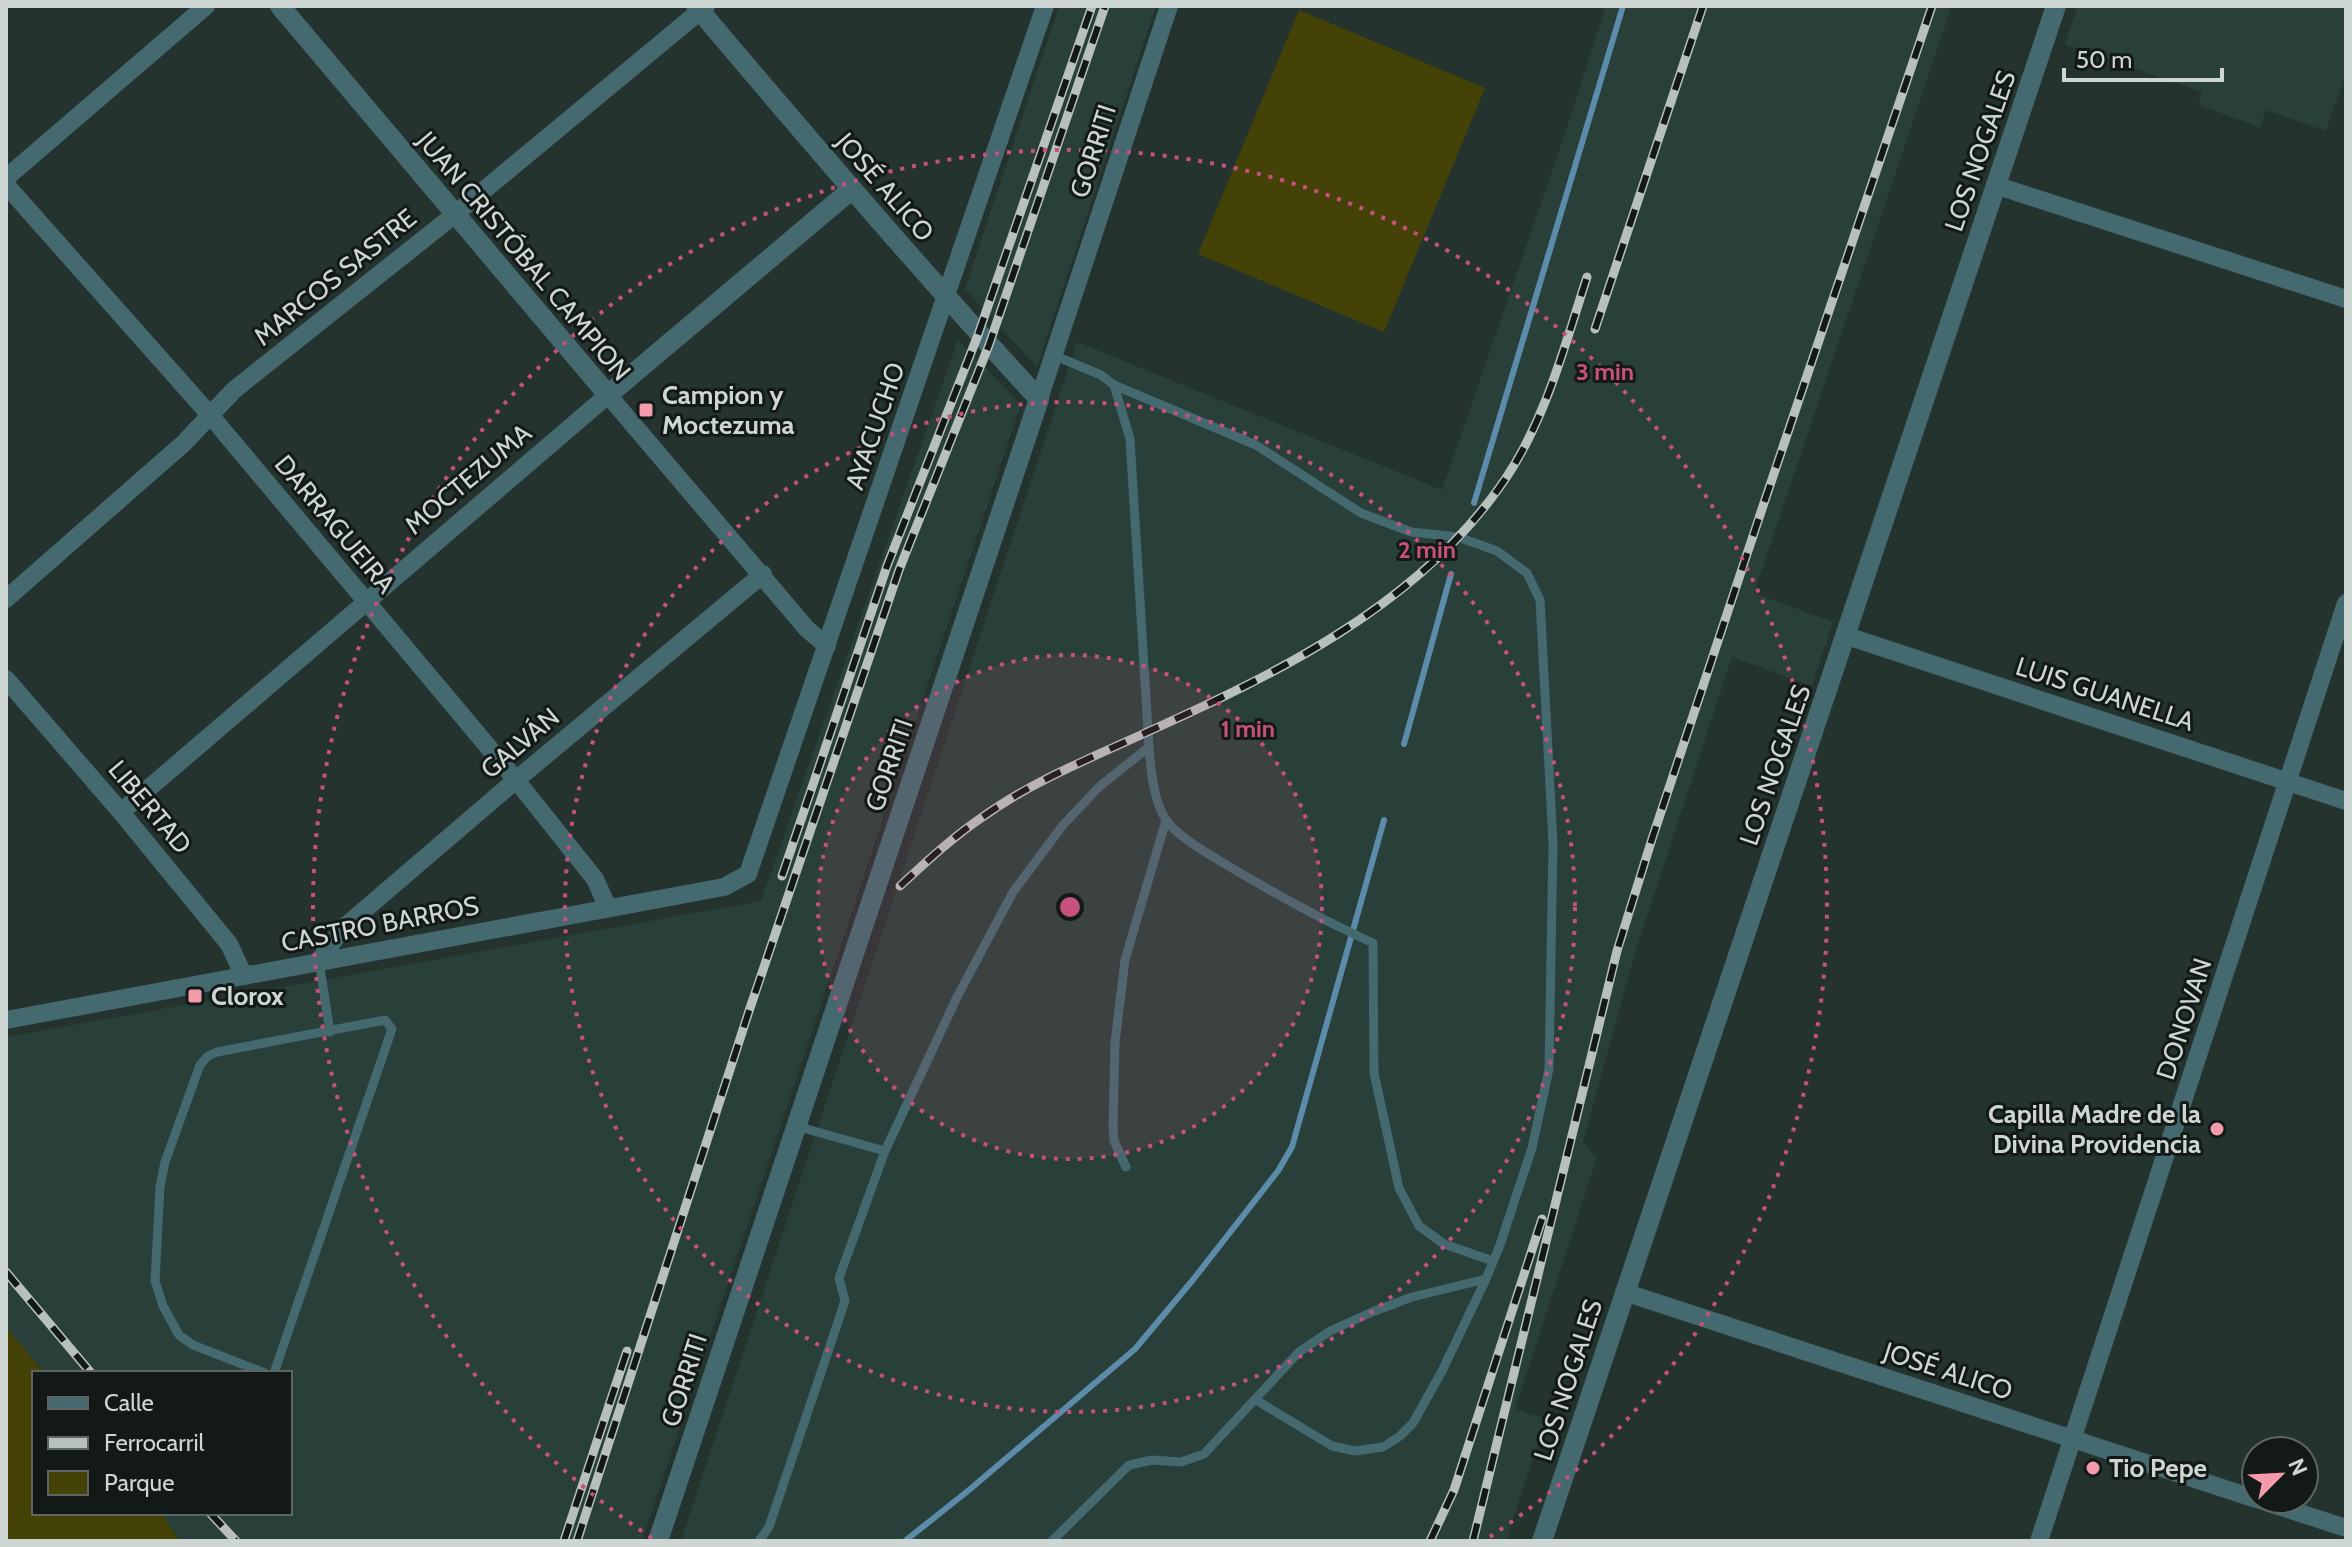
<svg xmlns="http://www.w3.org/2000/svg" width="2352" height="1547" font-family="Cabin,sans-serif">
  <rect width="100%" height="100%" fill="#25332f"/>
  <!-- built -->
  <path fill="#293f39" d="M1059,6H1156L1037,367L965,289Z
    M1606,6H1952L1754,593L1833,622L1812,686L1732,657L1635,953L1583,1142L1597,1158L1515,1409L1546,1419L1506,1541H681L1077,342L1442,490L1560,148Z
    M2078,6H2346V74L2326,131L2266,110L2260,127L2198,105L2202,92L2065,44Z
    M958,340L1021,404L642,1541H180L161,1513H290V1373H45L6,1327V1037L761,901Z"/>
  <!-- green -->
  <path fill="#444207" d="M1299,10L1485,88L1384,332L1198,254Z
    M6,1327L45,1373H34V1513H161L180,1541H6Z"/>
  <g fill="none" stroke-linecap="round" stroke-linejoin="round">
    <!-- stream -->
    <path stroke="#5c8caa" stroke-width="6" d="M1474,503L1623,6
      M1404,744L1451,574
      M905,1541L969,1490L1135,1349L1192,1281L1278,1171L1292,1147L1384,820"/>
    <!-- service -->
    <path stroke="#44696f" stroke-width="9" d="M1053,355L1101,375L1114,385L1130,439L1149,747
      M319,961L330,1032
      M796,1126L885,1151
      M1126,1167L1114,1141L1113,1126L1115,1043L1125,960L1166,820
      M265,1373L193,1345L179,1335L163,1306L155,1281L160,1187L165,1162L200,1065L208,1056L217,1052L385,1020L392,1029L274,1373
      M1256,1400L1332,1446L1355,1451L1383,1447L1400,1436L1413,1423L1442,1371L1486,1279
      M759,1541L769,1527L845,1301L839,1278L885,1151L957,997L1013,892L1063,825L1100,786L1149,747C1151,770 1153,800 1166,820C1176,835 1204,851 1220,861C1270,891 1320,919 1373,943L1374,1073L1399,1188L1419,1226L1444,1244L1493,1261
      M1052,1541L1129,1465L1152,1460L1181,1462L1204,1454L1299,1352L1330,1331L1372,1312L1412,1297L1486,1279L1500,1245L1532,1148L1549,1069L1553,843L1540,600L1527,573L1497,551L1458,537L1411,532L1361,513L1256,445L1114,385"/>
    <!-- minor -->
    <path stroke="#44696f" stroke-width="18" d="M6,178L206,6
      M6,185L210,415L516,780L595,879L608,908
      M1995,185L2346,299
      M1039,399L1169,6
      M6,599L184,443L234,390L454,215L706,6
      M1847,636L2346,801
      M6,679L121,812L229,944L244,976
      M121,812L608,395L807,629L827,646
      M319,961L342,929L516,780L763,574
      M6,1020L724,887L748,874L1045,6
      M1624,1292L2256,1499
      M2257,1499L2346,1528
      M2039,1541L2346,603"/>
    <!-- tertiary -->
    <path stroke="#44696f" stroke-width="20" d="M280,6L608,395L851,190
      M658,1541L1039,399C921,271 808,139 696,6
      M1542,1541L2056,6"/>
    <defs>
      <path id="rail" d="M1595,329L1703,6
        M782,876L887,566L978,335L1092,6
        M900,886C927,861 954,836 984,816C1033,781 1091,758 1145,733C1276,674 1413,608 1499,488C1544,426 1564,348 1587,277
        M6,1272L91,1373
        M210,1513L236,1541
        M564,1541L627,1351
        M577,1541L749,1011L899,570L989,345L1105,6
        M1430,1541L1454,1490L1542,1219
        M1473,1541L1617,951L1652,839L1763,506L1932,6"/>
    </defs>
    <!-- rail casing -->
    <use href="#rail" stroke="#b7c0bd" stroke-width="9"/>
    <!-- rail -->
    <use href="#rail" stroke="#131917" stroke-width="6" stroke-dasharray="18" stroke-linecap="butt"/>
  </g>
  <!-- distance rings -->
  <circle cx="1070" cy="907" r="252" fill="#c6517f" fill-opacity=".12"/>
  <g fill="none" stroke="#c6517f" stroke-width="4" stroke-dasharray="4 8">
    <circle cx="1070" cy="907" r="252"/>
    <circle cx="1070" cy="907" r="505"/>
    <path d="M652 1538A757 757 0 1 1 1488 1538"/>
  </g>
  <!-- markers -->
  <g fill="#f39aac" stroke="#131917" stroke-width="3">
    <rect x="638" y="402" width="16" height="16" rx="4"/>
    <rect x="187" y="988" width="16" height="16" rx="4"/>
    <circle cx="2217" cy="1129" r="8"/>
    <circle cx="2093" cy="1468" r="8"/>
  </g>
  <g text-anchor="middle" stroke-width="6" stroke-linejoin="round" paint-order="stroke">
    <!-- street labels -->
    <g font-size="26" fill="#ced6d3" stroke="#131917">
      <text transform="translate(1093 151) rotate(-72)" y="9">GORRITI</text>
      <text transform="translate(1980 151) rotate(-71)" y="9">LOS NOGALES</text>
      <text transform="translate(885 187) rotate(49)" y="9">JOSÉ ALICO</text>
      <text transform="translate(524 256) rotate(50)" y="9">JUAN CRISTÓBAL CAMPION</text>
      <text transform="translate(335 277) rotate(-39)" y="9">MARCOS SASTRE</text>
      <text transform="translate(875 426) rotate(-71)" y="9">AYACUCHO</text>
      <text transform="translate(468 479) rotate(-40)" y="9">MOCTEZUMA</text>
      <text transform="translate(335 524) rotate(50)" y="9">DARRAGUEIRA</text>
      <text transform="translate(2105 694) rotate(18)" y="9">LUIS GUANELLA</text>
      <text transform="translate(520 743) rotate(-40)" y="9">GALVÁN</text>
      <text transform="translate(889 765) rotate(-71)" y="9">GORRITI</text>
      <text transform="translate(1775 765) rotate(-71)" y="9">LOS NOGALES</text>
      <text transform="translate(150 807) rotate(50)" y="9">LIBERTAD</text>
      <text transform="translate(380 924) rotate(-11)" y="9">CASTRO BARROS</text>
      <text transform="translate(2184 1019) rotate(-72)" y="9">DONOVAN</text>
      <text transform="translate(1948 1371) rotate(18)" y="9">JOSÉ ALICO</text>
      <text transform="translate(684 1380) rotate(-72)" y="9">GORRITI</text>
      <text transform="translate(1568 1380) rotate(-72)" y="9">LOS NOGALES</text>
    </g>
    <!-- poi labels -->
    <g font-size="26" font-weight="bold" fill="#ced6d3" stroke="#131917" text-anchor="start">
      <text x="662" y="404">Campion y<tspan x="662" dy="30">Moctezuma</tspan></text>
      <text x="211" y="1005">Clorox</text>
      <text x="2201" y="1123" text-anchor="end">Capilla Madre de la<tspan x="2201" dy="30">Divina Providencia</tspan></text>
      <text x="2109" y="1477">Tio Pepe</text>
    </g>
  </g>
  <circle cx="1070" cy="907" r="12" fill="#c6517f" stroke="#131917" stroke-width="4"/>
  <g font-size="24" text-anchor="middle" font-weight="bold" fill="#c6517f" stroke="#131917" stroke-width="6" stroke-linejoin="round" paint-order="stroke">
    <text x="1605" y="380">3 min</text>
    <text x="1427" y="558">2 min</text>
    <text x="1248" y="737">1 min</text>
  </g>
  <!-- border -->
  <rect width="2352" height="1547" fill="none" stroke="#ced6d3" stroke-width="16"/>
  <!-- legend -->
  <rect x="32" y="1371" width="260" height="144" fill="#131917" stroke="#5e6562" stroke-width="2"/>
  <rect x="48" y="1397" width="40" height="12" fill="#44696f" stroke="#5e6562" stroke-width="2"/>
  <text x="104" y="1411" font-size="24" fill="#ced6d3">Calle</text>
  <rect x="48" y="1437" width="40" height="12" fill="#b7c0bd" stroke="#5e6562" stroke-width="2"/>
  <text x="104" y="1451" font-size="24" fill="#ced6d3">Ferrocarril</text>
  <rect x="48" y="1471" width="40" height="24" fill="#444207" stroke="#5e6562" stroke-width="2"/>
  <text x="104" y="1491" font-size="24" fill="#ced6d3">Parque</text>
  <!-- north arrow -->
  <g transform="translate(2280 1475) rotate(66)"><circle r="38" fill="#131917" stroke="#5e6562" stroke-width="2"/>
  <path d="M0-6L14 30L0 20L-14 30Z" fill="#f39aac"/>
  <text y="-12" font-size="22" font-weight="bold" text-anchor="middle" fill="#ced6d3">N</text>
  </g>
  <!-- scale -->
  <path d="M2064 68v12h158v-12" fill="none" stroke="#ced6d3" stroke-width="4"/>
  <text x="2076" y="68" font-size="24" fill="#ced6d3" stroke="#131917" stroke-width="6" paint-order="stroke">50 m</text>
</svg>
